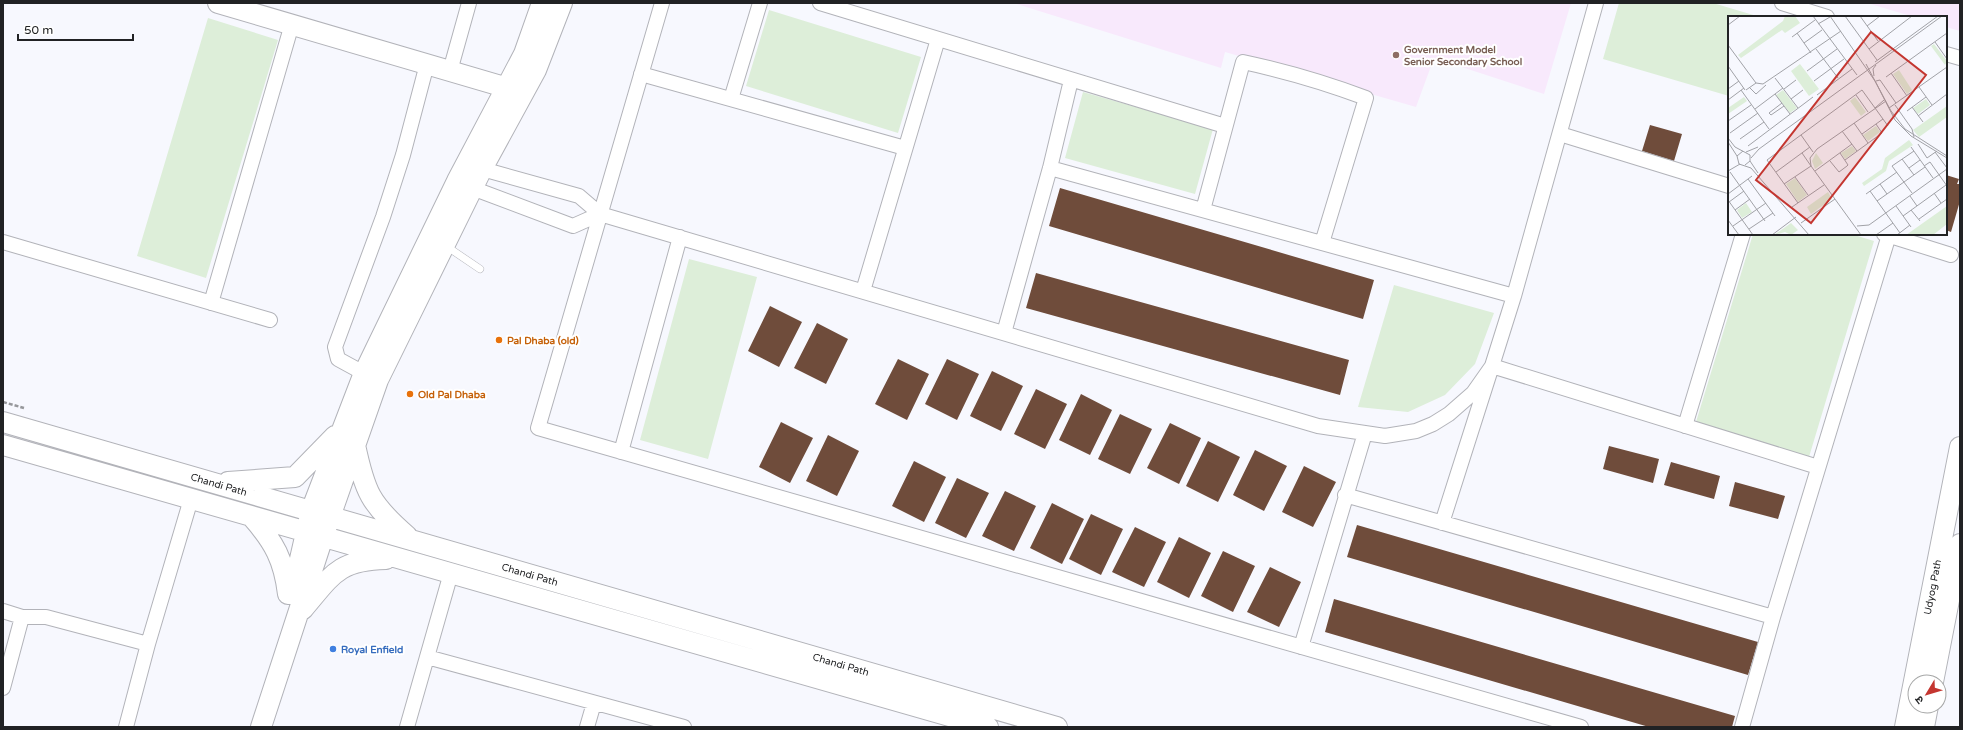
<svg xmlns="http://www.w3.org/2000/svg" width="1963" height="730" font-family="'Varela Round','Noto Sans Devanagari',sans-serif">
  <rect width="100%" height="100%" fill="#f7f8fe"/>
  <!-- education -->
  <path fill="#f8e9fc" d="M1014,3H1571L1544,94L1434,58L1416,107L1225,52L1221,68Z
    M1867,3H1960V31L1946,27V17H1914Z"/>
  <!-- green -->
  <path fill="#ddeed9" d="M1619,3H1713L1760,17H1729V96L1603,59Z
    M769,10L921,57L898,133L746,86Z
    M208,18L278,40L206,278L137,256Z
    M1083,92L1213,129L1195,194L1065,158Z
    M1753,234H1851L1874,241L1809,457L1696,422Z
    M689,259L757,277L708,459L640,440Z
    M1394,285L1494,313L1475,364L1445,395L1408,412L1358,407Z"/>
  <!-- building -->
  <path fill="#6f4c3b" d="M1650,125L1682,134L1674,161L1642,151Z
    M1946,175L1959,179L1957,184H1960V201L1951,232L1946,230Z
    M1060,188L1374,280L1363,319L1049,226Z
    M1036,273L1349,360L1340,395L1026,308Z
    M770,306L802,322L779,367L748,351Z
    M817,323L848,339L826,384L794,368Z
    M898,359L929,374L907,420L875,404Z
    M947,359L979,374L957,420L925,404Z
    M992,371L1023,386L1001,431L970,416Z
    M1036,389L1067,404L1045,449L1014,434Z
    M1081,394L1112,410L1090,455L1059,440Z
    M1120,414L1152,429L1130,474L1098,459Z
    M781,422L813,438L790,483L759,467Z
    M1170,423L1201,438L1179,484L1147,468Z
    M828,435L859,451L837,496L806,481Z
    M1208,441L1240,457L1218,502L1186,486Z
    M1609,446L1659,459L1653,483L1603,469Z
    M1255,450L1287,466L1264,511L1233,495Z
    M914,461L946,477L924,522L892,506Z
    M1671,462L1720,476L1714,499L1664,485Z
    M1304,466L1336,482L1313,527L1282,512Z
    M957,478L989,493L966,538L935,523Z
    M1735,482L1785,496L1778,519L1729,506Z
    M1005,491L1036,506L1014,551L982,536Z
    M1052,503L1084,519L1062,564L1030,548Z
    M1091,514L1123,529L1101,575L1069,559Z
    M1357,525L1758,642L1748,675L1347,557Z
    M1135,527L1166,542L1144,587L1112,572Z
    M1179,537L1211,553L1189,598L1157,582Z
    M1223,551L1255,566L1233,612L1201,596Z
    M1270,567L1301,582L1279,627L1247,612Z
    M1334,599L1735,716L1732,727H1649L1325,632Z"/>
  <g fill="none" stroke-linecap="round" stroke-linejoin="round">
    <defs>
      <path id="lane" d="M446,246L480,269"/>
      <path id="street" d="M662,3L538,428L1581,727
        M820,3L1225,126
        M1782,3L1827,17
        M1946,54L1960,58
        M450,71L469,3
        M641,74L905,148
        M731,99L760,3
        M1560,134L1729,186
        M475,167L579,196L600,214L1318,426L1385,436L1416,431L1433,424L1449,414L1473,393L1492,366L1514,296L1596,3
        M1050,168L1514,296
        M464,185L573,226L600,214
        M1203,210L1243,62C1285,71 1326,83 1366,98L1322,243
        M1884,234L1951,255
        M3,242L270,320
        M863,291L938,39
        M211,303L292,24
        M1004,333L1050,168L1071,80
        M371,377L338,359L335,347L383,217L403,155L427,64
        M1685,426L1743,234
        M621,452L680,237
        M1345,495L1773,617
        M1442,523L1492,366L1818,467
        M3,611L22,617H46L148,644
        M1301,647L1365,433
        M427,657L684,727
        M3,688L22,617
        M126,727L148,644L191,499
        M407,727L451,573
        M587,727L594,703
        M1742,727L1773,617L1889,235"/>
      <path id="secondary" d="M218,3L518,91
        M3,422L1057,727
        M3,445L988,727
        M355,445C365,492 370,504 407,536
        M228,482L295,477L335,436
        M252,517C274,542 284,560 288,594
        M292,594L311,511L364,373L457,181L524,54L542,3
        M303,609C332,575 338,560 386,559
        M1933,682L1960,544
        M261,727L323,537L378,380L482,169L536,70L562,3
        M1905,727L1960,447
        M1924,727L1928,706"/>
    </defs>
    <!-- lane casing -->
    <use href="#lane" stroke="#b2b3b9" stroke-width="8"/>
    <!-- street casing -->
    <use href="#street" stroke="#b2b3b9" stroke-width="16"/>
    <!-- secondary casing -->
    <use href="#secondary" stroke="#b2b3b9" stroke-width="22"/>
    <!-- path -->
    <path stroke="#96979b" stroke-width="2.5" stroke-dasharray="4 2" stroke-linecap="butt" d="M3,402L24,408"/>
    <!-- lane -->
    <use href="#lane" stroke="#fff" stroke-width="7"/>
    <!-- street -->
    <use href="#street" stroke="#fff" stroke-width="14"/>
    <!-- secondary -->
    <use href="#secondary" stroke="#fff" stroke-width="20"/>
  </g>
  <!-- markers -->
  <circle fill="#8d6e63" stroke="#fff" stroke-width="1.5" cx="1396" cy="55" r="4"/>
  <g fill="#e8710a" stroke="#fff" stroke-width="1.5">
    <circle cx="499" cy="340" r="4"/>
    <circle cx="410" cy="394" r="4"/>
  </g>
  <circle fill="#3f7fe0" stroke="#fff" stroke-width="1.5" cx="333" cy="649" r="4"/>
  <g text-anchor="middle" stroke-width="4" stroke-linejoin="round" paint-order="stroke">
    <!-- education labels -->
    <g font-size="10" font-weight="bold" fill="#785e54" stroke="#fff" text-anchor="start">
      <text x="1404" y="53">Government Model<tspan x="1404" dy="12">Senior Secondary School</tspan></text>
    </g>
    <!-- food labels -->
    <g font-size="10" font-weight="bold" fill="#c56008" stroke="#fff" text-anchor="start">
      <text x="507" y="344">Pal Dhaba (old)</text>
      <text x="418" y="398">Old Pal Dhaba</text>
    </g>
    <!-- street labels -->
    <g font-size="10" fill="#212224" stroke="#fff">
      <text transform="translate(219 484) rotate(16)" y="4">Chandi Path</text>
      <text transform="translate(530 574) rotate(16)" y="4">Chandi Path</text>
      <text transform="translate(1932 587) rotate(-79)" y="4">Udyog Path</text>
      <text transform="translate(841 664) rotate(16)" y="4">Chandi Path</text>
    </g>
    <!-- shop labels -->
    <g font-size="10" font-weight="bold" fill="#366cbe" stroke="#fff" text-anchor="start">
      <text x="341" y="653">Royal Enfield</text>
    </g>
  </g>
  <!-- overview -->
  <g transform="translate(1728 16)">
    <rect width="219" height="219" fill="#f7f8fe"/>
    <path d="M57,0H67L72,7L57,17L54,14L13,42L10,39L55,5ZM206,28L219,45L217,49L203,30ZM72,48L91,73L81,80L63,55ZM171,54L184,74L179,78L165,58ZM55,74L69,92L62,97L48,79ZM16,81L19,85L0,98V92ZM127,81L138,96L133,100L122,85ZM198,83L202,89L190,98L185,92ZM219,90V101L191,121L185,114ZM148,110L152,116L140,125L135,119ZM181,124L185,129L161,145L158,155L136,170L134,167L154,153L157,142ZM124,130L128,135L117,143L113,137ZM88,137L95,147L87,153L84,145ZM67,162L79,179L70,186L58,168ZM100,176L104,183L83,198L79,191ZM18,187L24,196L14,202L9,194ZM219,190V208L205,219H178ZM63,207L70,214L63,219L57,216L46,219Z" fill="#ddeed9"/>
    <path fill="none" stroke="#a1a2a7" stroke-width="1" d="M85,0L129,59M102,0L147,65L167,104L183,120L219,142M117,0L149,44M132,0L150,25M90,8L102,1M0,9L12,0M139,10L152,0M69,17L83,37M64,21L87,4M207,26L219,43M76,27L94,14M0,29L28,67L35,68L113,15M88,33L110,62M141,33L184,0M147,46L210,0M138,48L163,95L177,113L219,140M0,50L17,74M79,55L109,33M163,57L179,80M146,60L145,53L148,49M158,61L219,17M47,62L70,92M86,65L116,43M148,65L152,64L168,87M21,71L28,78L38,69M191,71L204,89M0,73L11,65M56,73L68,64M13,74L41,113M18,74L28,67M47,78L62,98M89,79L124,53M128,79L140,96M63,83L75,74M0,84L16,72M54,87L41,97L43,99L56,90M167,89L184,113L186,121M184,91L195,106M147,92L156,84M161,92L219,51M27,93L55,72M179,95L198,81M190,100L219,78M0,105L23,89M126,107L140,127M114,115L129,135M2,117L30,97M134,118L155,103M73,119L85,136M0,122L7,131L22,139V145L17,149M12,123L36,106M0,126L9,140M190,128L199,142L209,135M20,130L85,81M183,131L205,162M15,135L9,140L11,148L23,152L81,219M18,136L30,131M207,136L219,152M23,142L31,133L214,0M174,143L186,159M117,144L154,117L148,108M22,145L30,157M102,145L111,156L119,150L120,149L112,137M196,150L202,146L219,170M181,152L192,144M0,155L12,148M87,155L124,128M2,156L37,205M48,156L82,131M67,161L80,179M20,163L47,200M176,166L197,151M56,168L83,150L74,137M152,168L159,178M142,175L172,217M184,177L164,150L186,135M206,177L213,187M0,178L24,160M138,178L169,156M182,180L189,190M0,184L25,219M149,185L176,166M1,186L16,175M70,187L39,144L134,74L160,110M168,190L183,211M64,191L96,169M7,194L22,183M183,194L192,205M175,200L218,169M191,203L219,183M0,204L11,219M73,207L107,183M5,210L38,187M129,210L141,209L219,153M21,213L45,197M44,219L68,201M133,219L83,150L82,142L89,133L158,85M148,219L165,207M169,219L182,209"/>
    <path fill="#c43630" fill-opacity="0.15" stroke="#c43630" stroke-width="2" d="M143,16L198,59L83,207L28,164Z"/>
    <rect width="219" height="219" fill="none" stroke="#212224" stroke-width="2"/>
  </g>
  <!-- border -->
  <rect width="1963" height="730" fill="none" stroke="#212224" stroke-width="8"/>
  <!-- north arrow -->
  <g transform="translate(1927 694) rotate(232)"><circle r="19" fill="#ffffff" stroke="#a6a7a7"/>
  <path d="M0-3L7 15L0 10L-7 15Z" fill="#c43630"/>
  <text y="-6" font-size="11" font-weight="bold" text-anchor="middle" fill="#212224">उ</text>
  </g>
  <!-- scale -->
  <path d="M18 34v6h115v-6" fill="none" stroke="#212224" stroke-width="2"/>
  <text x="24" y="34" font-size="12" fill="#212224" stroke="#ffffff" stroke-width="3" paint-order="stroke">50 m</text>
</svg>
